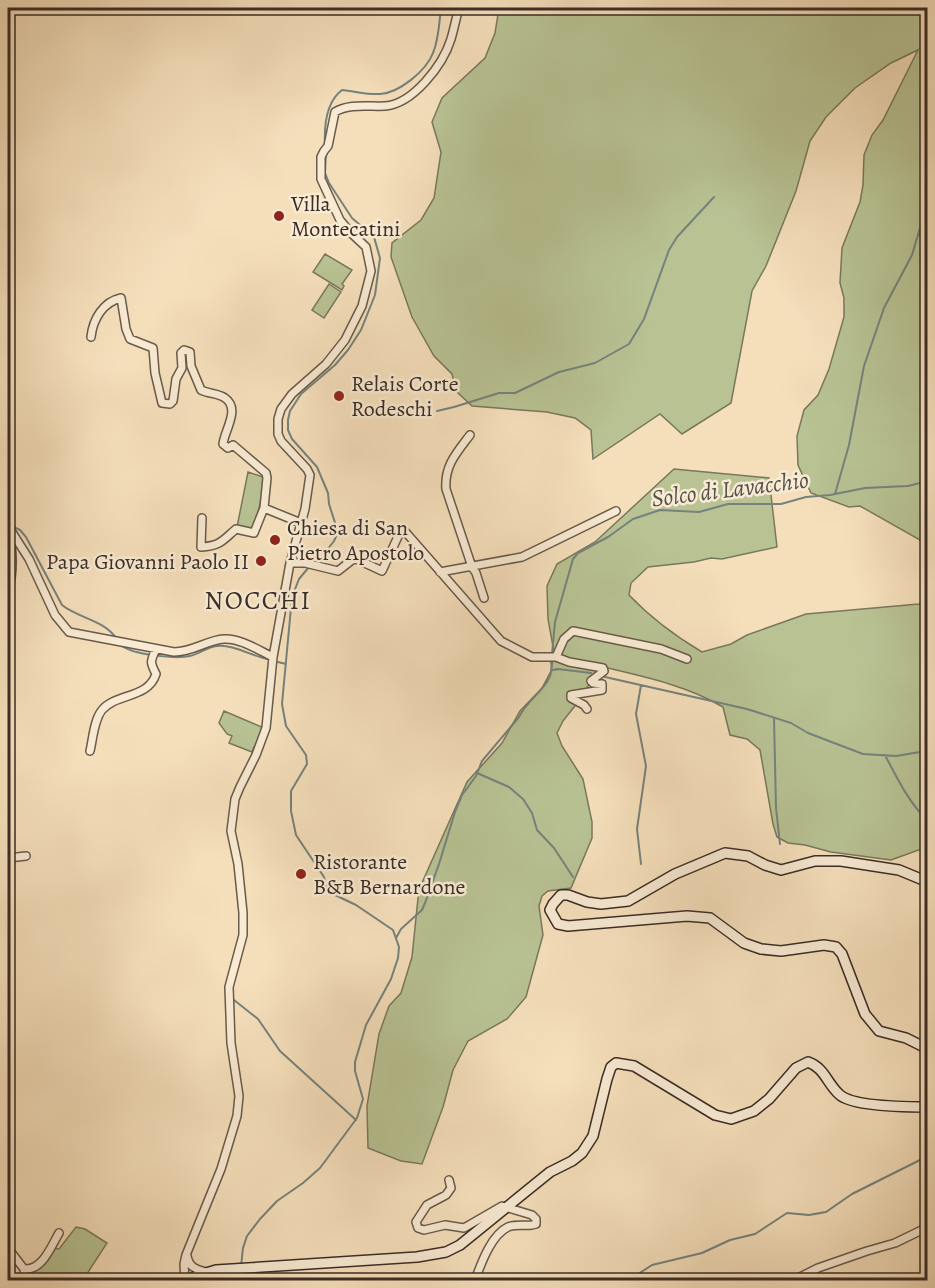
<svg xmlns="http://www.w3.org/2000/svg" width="935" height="1288" font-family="Alegreya,serif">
  <rect width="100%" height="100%" fill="#f5dfbb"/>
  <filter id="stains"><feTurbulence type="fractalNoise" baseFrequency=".00333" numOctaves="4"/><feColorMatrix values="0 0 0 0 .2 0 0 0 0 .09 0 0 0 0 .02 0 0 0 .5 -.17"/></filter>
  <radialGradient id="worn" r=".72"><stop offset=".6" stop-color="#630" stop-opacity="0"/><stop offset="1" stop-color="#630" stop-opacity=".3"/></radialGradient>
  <!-- green -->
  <path fill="#b8c293" stroke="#79785c" stroke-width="1.5" d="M499,8H927V544L860,506L849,507L811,493L798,465L797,436L804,410L818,395L829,369L844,317V298L840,283L842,248L860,202L863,185L864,155L872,135L883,120L918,50L891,63L855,88L826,117L810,141L796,191L766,266L752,291L731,403L682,434L660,414L593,459L591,430L575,418L547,412L472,406L456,391L452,374L434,356L412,317L391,257L392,243L421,220L434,198L441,152L432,122L442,98L485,58L495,33Z
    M325,254L352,270L342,284L344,286L342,290L313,272Z
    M329,284L341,292L324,318L312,310Z
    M674,469L769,478L777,547L722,559L711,558L694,562L648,567L631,583L629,595C650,617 675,636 702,652L731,644L747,635L806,614L919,604L927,598V847L891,860L831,852L805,845L788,843L777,837L773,824L760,750L747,739L730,735L723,707C686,685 641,676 599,666L582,697L563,721L557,733L562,746L583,779L592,822V838L571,888L548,891L542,896L539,906L543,935L526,997L507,1019L468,1041L453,1070L443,1107L422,1164L401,1161L368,1148L367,1106L379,1034L389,1006L401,993L412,957L418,898L421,885L467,782L502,743L520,711L542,688L551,671L554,652L548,619L547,586L557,564L595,542Z
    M248,472L266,478L254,530L237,527Z
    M224,711L264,728L257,747H254L252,752L229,743L232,736L227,734L219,723Z
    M76,1227L85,1229L107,1243L83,1280H29L28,1274L43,1266L54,1248L59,1249Z"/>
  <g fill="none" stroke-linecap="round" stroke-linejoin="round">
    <!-- stream -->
    <path stroke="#75827d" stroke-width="2" d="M325,146C324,127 326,102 342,90C354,91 368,95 380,94C399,93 426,71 433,53C439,39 439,23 441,8
      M326,152L325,173L329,183L352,218L374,237L380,258L375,295L361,330L348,350L335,365L301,394L290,411L288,420V430L292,439L317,467L328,493L329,504L338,532L334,541L327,550
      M919,235L928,231
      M437,411L454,407L499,393H515L559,372L595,363L629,344L644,319L669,250L677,237L714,197
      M835,494L849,445L864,366L884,308L912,255L928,201
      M8,524L20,530L26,537L62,605C78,618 104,620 116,638
      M121,645C132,655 176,659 190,656C199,654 207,647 217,646C232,644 252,656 267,659
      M552,654L555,622L573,559L578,553L608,537L633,519L660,510L699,512L728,504H781L806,497L830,495L865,488L908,486L928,481
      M278,662L286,664
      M553,670L558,669L591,673
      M605,677L747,709L791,723L808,733L863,754L896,756L920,752L928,754
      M641,685L636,714L646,766L637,829L641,864
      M774,718L776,808L780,844
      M885,755C897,778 909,803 928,821
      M477,773L509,787L523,799L532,813L537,830L554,848L573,877
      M396,938L401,929L422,910L425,903L439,864L455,812L462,795L476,776L482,761L519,717C528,697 556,685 551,662
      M234,1000L258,1019L280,1051L356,1120
      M241,1266L243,1248L247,1236L260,1219L277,1201L303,1183L320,1168L357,1118L363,1099L355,1071V1062L366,1025L391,979L398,958L399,947L393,930L356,905L333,894L326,886L324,877L296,835L291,811V791L307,764L306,755L286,726L282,704L292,597L299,579L309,567
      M242,1271V1280
      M629,1280L652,1265L702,1253L730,1240L755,1234L787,1213L809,1215L826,1212L852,1194L928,1156"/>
    <defs>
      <path id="street" d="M91,337C93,319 103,302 121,298L126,329L130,339L153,348L155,373L162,403L170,404L173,401L176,379L182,368L181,353L184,350L190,352L191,366L201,390C209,394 218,393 225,398C241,409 224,431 223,444L228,448L233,445L266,473L267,478L264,508L254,533L236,529C223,540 221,546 201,547L202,518
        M470,435C457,452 444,466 446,489L472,567L476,573L484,598
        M264,508L301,523
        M8,530L10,529L29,559L55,615L69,632L174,652C193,652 207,640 224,639C240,638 258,650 273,657
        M8,530C13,548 14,573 8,591
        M290,563H305L338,571L352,560L356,559L382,571L402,528L501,641L532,657H556L569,662L603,668L604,671L591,681L593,683L602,684V690L571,695V698L584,705L587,709
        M440,572L522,557L616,511
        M556,657L564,639L573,631L661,649L687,659
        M90,751C93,738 94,720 102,710C116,693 148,699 156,674C150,662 150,662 156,649
        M8,858L26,856
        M449,1180L451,1188L446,1195L427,1205L416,1222L418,1228L424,1230L445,1225L464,1228L502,1206L532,1215L536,1219V1224L532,1225C525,1226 515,1224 508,1227C491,1235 481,1264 475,1280
        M8,1248L24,1269L25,1280
        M187,1256C189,1267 195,1269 206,1272
        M24,1269C42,1271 51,1247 59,1233
        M185,1280L184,1264L186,1255L221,1169L237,1116L239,1096L231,1043L229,987L243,935V913L238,864L231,831L235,799L240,787L256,755L266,728L273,657L290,563L305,509L310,475L307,469L281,441L278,434V419L281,409L292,394L326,364L345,340L362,306L371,271L366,247L350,232L340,220L321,179V157L324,151L328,146L335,112C349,103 370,107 385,106C413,104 443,65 451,39C454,29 456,18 459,8
        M794,1280L818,1268L867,1251L895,1243L928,1227"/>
      <path id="secondary" d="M928,882L899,870L841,861H815L781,870L765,865L748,856L725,853L675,874L628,901L601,904L587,902L568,895H561L553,904L550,910L558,924L568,926L687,916L710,918L744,943L761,949L781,951L824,945L836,947L842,954L865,1014L879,1031L906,1038L928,1049
        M190,1280L196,1276L216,1270L417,1257L446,1252L460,1245L550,1172L572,1161L582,1153L593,1136L607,1079L611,1067L616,1063L634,1066L715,1115L731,1119L754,1111L769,1099L796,1068L808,1062C825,1068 827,1084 840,1095C854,1107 909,1107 928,1107"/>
    </defs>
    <!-- street casing -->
    <use href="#street" stroke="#695a4b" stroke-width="10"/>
    <!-- secondary casing -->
    <use href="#secondary" stroke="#3a2d26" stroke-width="12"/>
    <!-- street -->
    <use href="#street" stroke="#f8ead3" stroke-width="7"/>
    <!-- secondary -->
    <use href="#secondary" stroke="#f8ead3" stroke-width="9"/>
  </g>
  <!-- markers -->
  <g fill="#8f2418" stroke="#f8ead3" stroke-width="2">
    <circle cx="279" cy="216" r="6"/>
    <circle cx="339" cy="396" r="6"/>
    <circle cx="275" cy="540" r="6"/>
    <circle cx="261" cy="561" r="6"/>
    <circle cx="301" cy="874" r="6"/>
  </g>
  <g text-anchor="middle" stroke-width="5" stroke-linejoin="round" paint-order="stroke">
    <!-- poi labels -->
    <g font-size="22" fill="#3a2d26" stroke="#f8ead3" text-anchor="start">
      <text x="291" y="211">Villa<tspan x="291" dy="25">Montecatini</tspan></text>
      <text x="351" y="391">Relais Corte<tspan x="351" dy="25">Rodeschi</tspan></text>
      <text x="287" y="535">Chiesa di San<tspan x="287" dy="25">Pietro Apostolo</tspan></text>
      <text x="249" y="569" text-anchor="end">Papa Giovanni Paolo II</text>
      <text x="313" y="869">Ristorante<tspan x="313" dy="25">B&amp;B Bernardone</tspan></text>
    </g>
    <!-- water labels -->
    <g font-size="24" font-style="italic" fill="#53504a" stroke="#f8ead3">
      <text transform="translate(730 489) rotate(-7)" y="8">Solco di Lavacchio</text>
    </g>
    <!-- quarter labels -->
    <g font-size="26" letter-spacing="1.5" fill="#3a2d26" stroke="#f8ead3">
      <text x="258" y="609">NOCCHI</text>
    </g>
  </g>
  <!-- margin -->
  <rect width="935" height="1288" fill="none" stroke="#f5dfbb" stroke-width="30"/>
  <rect x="9" y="9" width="917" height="1270" fill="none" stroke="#3a2d26" stroke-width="3"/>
  <rect x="15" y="15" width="905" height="1258" fill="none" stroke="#3a2d26" stroke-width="1.5"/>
  <rect width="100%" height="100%" filter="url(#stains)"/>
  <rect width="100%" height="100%" fill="url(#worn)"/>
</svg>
